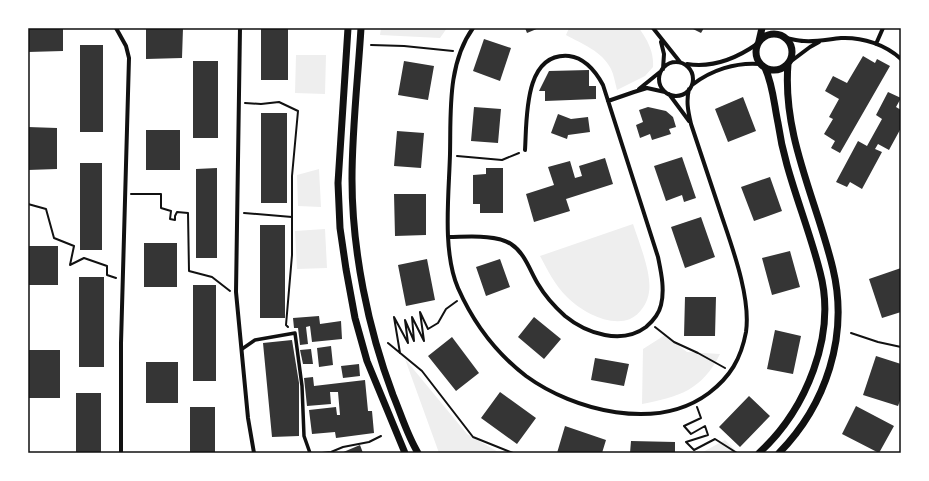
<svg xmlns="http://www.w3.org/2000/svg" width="929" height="481" font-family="'Alegreya Sans',sans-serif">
  <rect width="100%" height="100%" fill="#fff"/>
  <!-- green -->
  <path fill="#eee" d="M381,28H447L440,38L380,35Z
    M569,28H639C648,41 654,52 653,67L645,76L617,90C615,83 614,75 611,69C602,51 582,44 566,35Z
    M296,55H326L325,94L295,93Z
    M319,169L321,207L298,206L297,175Z
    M633,224C639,242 652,274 649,292C648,302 640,315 630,319C610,327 582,312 567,297C555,285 548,271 540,256Z
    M325,229L327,268L297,269L295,231Z
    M665,335L687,352L720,354C702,390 679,397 642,404L643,349Z
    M405,359L467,434L500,453H439Z
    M725,440L738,453H701Z"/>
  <!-- building -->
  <path fill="#353535" d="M28,28H63V51L28,52Z
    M146,28H183L182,58L146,59Z
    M261,28H288V80H261Z
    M525,28H539L527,33Z
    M691,28H704L701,33Z
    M484,39L511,48L500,81L473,71Z
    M80,45H103V132H80Z
    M863,56L875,63L877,59L890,66L840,153L831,148L835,141L824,134L833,119L829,117L839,99L825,91L833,76L847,83Z
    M193,61H218V138H193Z
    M404,61L434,66L428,100L398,95Z
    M589,70V86H596V99L545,101V91H539L549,71Z
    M888,92L901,98L896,107L901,110V128L889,150L878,144L875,149L882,152L862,189L850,182L847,187L836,182L858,141L867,146L882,119L876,115Z
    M743,97L756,131L728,142L715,109Z
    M474,107L501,109L498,143L471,141Z
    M648,107L666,111L673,117L676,127L669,129L671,134L652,140L650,134L640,138L636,125L643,122L639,110Z
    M261,113H287V203H261Z
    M558,114L571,119L588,117L590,132L568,135L567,139L551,133Z
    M28,127L57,128V169L28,170Z
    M146,130H180V170H146Z
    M397,131L424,133L421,168L394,166Z
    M682,157L696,198L684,202L682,195L666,201L654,166Z
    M605,158L613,184L566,199L570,211L534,222L526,194L554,185L548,167L570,161L575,178L582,176L579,166Z
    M80,163H102V250H80Z
    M217,168V258H196V169Z
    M486,168H503V213H480V204H473V175L486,174Z
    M770,177L782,211L754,221L741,187Z
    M394,194H426V235L395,236Z
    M701,217L715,257L685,268L671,227Z
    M260,225H285V318H260Z
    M144,243H177V287H144Z
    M28,246H58V285H28Z
    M790,251L800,287L772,295L762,258Z
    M427,259L435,300L406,306L398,265Z
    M500,259L510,287L486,296L476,267Z
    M901,268V312L882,318L869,279Z
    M79,277H104V367H79Z
    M193,285H216V381H193Z
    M685,297H716L715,336H684Z
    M319,316L320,324L341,321L342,339L312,342L310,326L306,327L308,344L300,345L298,328H294L293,318Z
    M534,317L561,339L544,359L518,337Z
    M775,330L801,336L793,374L767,369Z
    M452,337L479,373L456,391L428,356Z
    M292,340L299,383V436L272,437L263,343Z
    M331,346L333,365L319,367L317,348Z
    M311,349L313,364H303L300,350Z
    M28,350H60V398H28Z
    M876,356L901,364V398L898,406L863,395Z
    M595,358L629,364L624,386L591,380Z
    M146,362H178V403H146Z
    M359,364L360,376L343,378L341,366Z
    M313,377L314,386L365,380L368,411H372L374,433L336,438L335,432L312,434L309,410L336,407L337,415H340L338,392H330L331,404L307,406L304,378Z
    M500,392L536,418L517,444L481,418Z
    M76,393H101V453H76Z
    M749,396L770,416L740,447L719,427Z
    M856,406L894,426L879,453L842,434Z
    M190,407H215V453H190Z
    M565,426L606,440L602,453H557Z
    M631,441L675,442V453H630Z
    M360,445L363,453H341Z"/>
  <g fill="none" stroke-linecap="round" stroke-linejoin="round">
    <!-- path -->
    <path stroke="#111" stroke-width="2" d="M371,45L404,46L453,51
      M245,103L261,104L279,102L298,111L292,176V255L286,325L288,327
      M457,156L502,160L519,153
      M131,194H161V208L171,211L170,219L175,220V216L177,212L188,213L189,271L212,277L230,291
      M28,204L46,209L54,238L74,246L70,265L84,258L107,266V275L116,278
      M244,213L292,217
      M655,327L674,342L698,353L725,368
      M851,333L878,342L901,347
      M388,343L422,371L473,437L513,453
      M400,353L394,317L408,343L405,320L414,341L412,317L424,341L420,312L428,329L438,323L446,309L457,301
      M697,407L701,418L684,426L691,434L705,426L708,435L686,442L694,450L715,439L737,453
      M322,453L331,452L343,447L369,442L381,436"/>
    <!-- pedestrian -->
    <path stroke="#111" stroke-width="3.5" d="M242,349L255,340L295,333L302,386L304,436L310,453"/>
    <!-- minor -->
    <path stroke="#111" stroke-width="4" d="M116,28L126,46L129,58L121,343V453
      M240,28L236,292L248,418L254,453
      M473,28C447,64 451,113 450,154C449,194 442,251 458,288C473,322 496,353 526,376C574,411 657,432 709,393C730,377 741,359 746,332C751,297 732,247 721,214C711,184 701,154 691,124C688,111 686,101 689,89
      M653,28L680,62
      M786,38C792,39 798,41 804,41C817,42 829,39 841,38C863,37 886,45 901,59
      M661,42L664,54L663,69
      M876,44L883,28
      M790,62L810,47L819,42
      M659 79a17 17 0 1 1 34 0a17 17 0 1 1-34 0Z
      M687,64C712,68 737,58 757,44
      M692,85C711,70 736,62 760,64
      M639,89L660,72
      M669,94L689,121
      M608,101L634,92L647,88L665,92
      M449,237C467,237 496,234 511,244C525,253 530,271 538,284C545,296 555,307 565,316C587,334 622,345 646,327C653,321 659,314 661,305C665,289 661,272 658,257L603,85C596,72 585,58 569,56C523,52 527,121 525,150"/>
    <!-- tertiary -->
    <path stroke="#111" stroke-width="7" d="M348,28L338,183L340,228L346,269L355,318L367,361L405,453
      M361,28C358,78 352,129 352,179C352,250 368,329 393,395C401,414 407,435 418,453
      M756 52a18 18 0 1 1 36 0a18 18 0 1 1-36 0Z
      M759,41L762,28
      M759,453C806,410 837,335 820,272C811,236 797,201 787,165C783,151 780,137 778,123C774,104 773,85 765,68
      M779,453C826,405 849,336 833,269C817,201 782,136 788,64"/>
  </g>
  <!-- border -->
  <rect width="929" height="481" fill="none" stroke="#ffffff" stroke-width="58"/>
  <rect x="29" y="29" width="871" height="423" fill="none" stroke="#111" stroke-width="1.5"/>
</svg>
